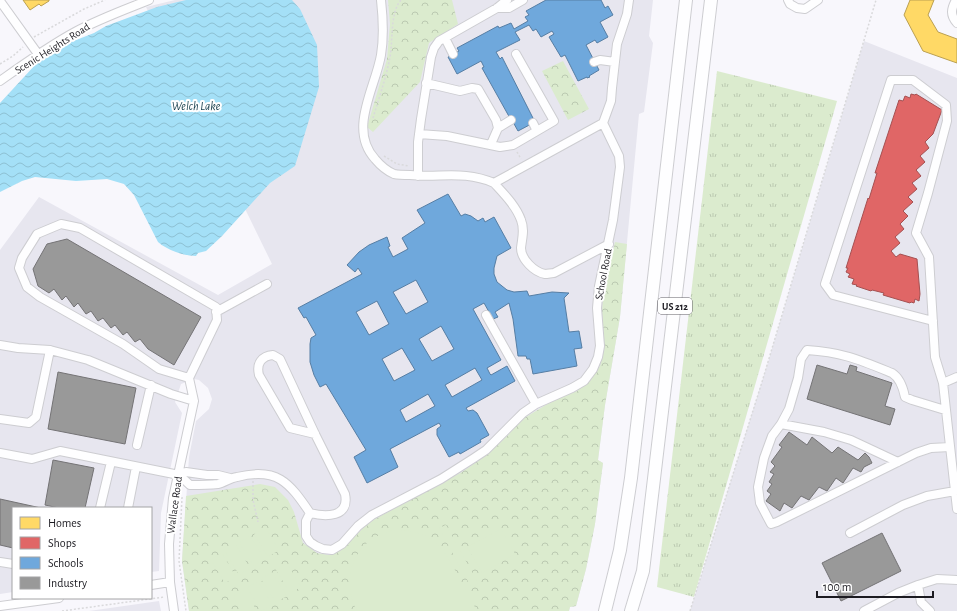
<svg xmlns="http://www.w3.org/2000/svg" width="957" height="611" font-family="'Alegreya Sans',sans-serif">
  <defs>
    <pattern id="grass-tufts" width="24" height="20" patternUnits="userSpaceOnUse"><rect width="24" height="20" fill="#dbebce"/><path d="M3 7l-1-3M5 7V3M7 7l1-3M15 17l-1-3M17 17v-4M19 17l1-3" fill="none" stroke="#bbc9b1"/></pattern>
    <pattern id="park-crowns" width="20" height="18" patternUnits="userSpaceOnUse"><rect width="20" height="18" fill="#dbebce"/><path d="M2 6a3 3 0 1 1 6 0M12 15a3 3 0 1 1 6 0" fill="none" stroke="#bbc9b1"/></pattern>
    <pattern id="water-waves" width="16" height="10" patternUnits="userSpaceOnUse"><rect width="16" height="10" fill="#a4e0f7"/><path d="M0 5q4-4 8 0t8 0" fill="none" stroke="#8dc0d3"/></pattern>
  </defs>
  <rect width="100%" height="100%" fill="#f8f7fc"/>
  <!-- built -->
  <path fill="#e7e6ef" d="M175,0H653L649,36L653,43L644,112L639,114L620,317L605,405L598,460L603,463L595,524L586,569L576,606L570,607L569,611H189L182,561L189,457L196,421L209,409L212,399L208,388L199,380L194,379L181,384L175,402L182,413L161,513L159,571L151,572V508H13V592L0,594V250L39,197L218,295L272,264L146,7Z
    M864,41L957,78V611H690L768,362Z
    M159,601L161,611H89Z"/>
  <!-- grass -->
  <path fill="url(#grass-tufts)" d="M717,71L837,101L694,597L657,587Z"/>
  <!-- park -->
  <path fill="url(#park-crowns)" d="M388,0H452L458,24L429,43L420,82L373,132L367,127L387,59L390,24Z
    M563,61L589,109L568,120L542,71Z
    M615,242L627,244L620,317L605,405L598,460L603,463L595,524L586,569L576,606L570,607L569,611H189L182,561L186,496L260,484L275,487L288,500L294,512L303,543L317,553L329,555L341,550L363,528L373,520L462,472L488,454L508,435L521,420L554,400L577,391L588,382L600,366L603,352L604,338L602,313L603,291L607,273Z"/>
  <!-- garden -->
  <path fill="#dbebce" d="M446,525L478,583L471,587L439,528Z
    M265,527L279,550L268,557L254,534Z
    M501,529L515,554L482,573L467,547Z
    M393,530C429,530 440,542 456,572C463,585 470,598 477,611H357C345,588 347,560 368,542C375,536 385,533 393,530Z
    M250,536L265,559L254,566L239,543Z
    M236,545L250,568L239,575L225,551Z
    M222,553L236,577L225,583L211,560Z
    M287,563L301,587L290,593L276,570Z
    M272,572L287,596L276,602L261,579Z
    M258,581L272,604L262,611L247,588Z
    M244,590L257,611H242L233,597Z"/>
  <!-- water -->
  <path fill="url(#water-waves)" d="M186,0H292L300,9L317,45L319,87L295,166L270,183L222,236L206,251L198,253L196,256C184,256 167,250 158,242L134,195L124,184L107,179L76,181L35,177L22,181L0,192V103L36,64L56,46L66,44L94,33L106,26L157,7Z"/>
  <!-- homes -->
  <path fill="#ffd966" stroke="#bba051" d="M23,0H49V1L41,6L39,4L30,10Z
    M910,0H934L928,15L938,32L957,39V63L923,51L904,15Z"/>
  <!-- shops -->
  <path fill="#e06666" stroke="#a55051" d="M911,94L915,95L916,94L942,110L933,134L925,142L929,148L920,156L925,162L916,170L921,176L912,183L917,189L908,197L913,202L903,211L908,216L900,224L904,229L895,237L900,243L891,251L896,257L900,254L917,259L920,294L919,301L915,299L914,303L911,302L910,303L883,295L884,293L872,290L871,291L856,286L857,285L852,284L854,279L848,277L850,274L846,272L848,268H846L868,198L869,199L877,173H875L899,100L903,101L905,96L910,98Z"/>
  <!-- schools -->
  <path fill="#6fa8dc" stroke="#567ea4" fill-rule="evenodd" d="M546,0H601L605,8L608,6L613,15L600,22L608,37L597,43L595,40L586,45L599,70L589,76L590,77L587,78V77L578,81L565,55L561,57L549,37L554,34L552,31L541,37L536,29L533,31L529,25L515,32L520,40L496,52L500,59L502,57L535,122L518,131L513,122L511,120L482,68L484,67L481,61L457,74L448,57L459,51L457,48L498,26L499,28L511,23L514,29L528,21L525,17L529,15L526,11Z
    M448,194L461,216L465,214L471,216L478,221L483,218L485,222L494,217L511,248L497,256L494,268V274L497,282L507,290L514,292L527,291L529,296L552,292L569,293L564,298L569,332L579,331L582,348L574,349L577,366L533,374L530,359H527L526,356H518L513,319L509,303L495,312L498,317L493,319L484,303L473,309L501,360L487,368L490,374L491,375L507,366L515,381L466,408L468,411L473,410L477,413L489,435L480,440L481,442L460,454L459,452L449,457L437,435V429L441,426L439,423L390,449L398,467L367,483L354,457L366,450L326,384L320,387L314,375L310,362V344L311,338L316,335L306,317L304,318L298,308L362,274L358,268L355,272L347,265L359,252L369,245L387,237L390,246L388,247L393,257L408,249L402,238L425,223L417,210ZM416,280L428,302L406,314L393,292ZM377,301L389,324L369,335L356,312ZM441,326L454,349L432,361L419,339ZM402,348L415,370L394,381L382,359ZM475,368L482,380L452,397L445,385ZM428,394L435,406L406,422L400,410Z"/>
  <!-- industry -->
  <path fill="#999" stroke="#747375" d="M67,239L201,317L174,365L148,349L140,339L135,342L127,332L123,335L115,325L111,328L103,318L98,321L91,311L86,314L78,303L74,307L66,296L62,300L54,289L49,293L38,286L33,269L47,244Z
    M817,365L847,374L850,365L857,367L856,371L892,383L885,406L895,409L890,425L807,399Z
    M58,372L136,388L125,444L48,429Z
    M789,432L807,445L812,437L832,453L838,447L858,460L865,453L869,457L872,463L864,467L861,472L853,468L843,483L836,478L827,491L819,487L809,500L801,496L792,508L784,503L780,511L766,501L771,494L767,491L772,484L769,482L774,474L770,472L775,466L771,462L782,447L779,445Z
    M53,460L94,468L85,508H59L45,505Z
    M0,499L41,508H13V548L0,545Z
    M882,533L901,571L841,601L822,563Z"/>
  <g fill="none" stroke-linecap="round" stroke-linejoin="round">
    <defs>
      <path id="minor" d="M788,0L790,4L797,8L805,9L818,0
        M956,0C951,9 950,15 957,23
        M0,1L38,54
        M497,8H509L523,0
        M445,38L453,54
        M594,62L600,60L615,62
        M0,81C24,64 49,46 75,32C99,19 124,10 149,0
        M426,83L460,91L472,88L478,89L496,120L498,128L491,144
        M533,123L537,131
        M603,123L611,101L612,88L617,44L627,14L629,0
        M498,128L511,120
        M419,134L447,136L500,147L513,145L554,121L516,54
        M418,176V142L421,119L431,57L434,48L439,41L497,8L507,0
        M494,183C504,194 516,206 521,220C525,230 522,238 521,248C521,259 534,272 545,274C548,274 551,273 554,273L609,244
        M216,312L267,284
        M486,315L536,404
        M933,321L833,295L825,284L891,80H913L946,105L947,121L928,193L916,233L929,257L935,357L943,383L957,509
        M0,345L18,348L50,350L88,360L171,394L194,401
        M943,383L957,377
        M945,410L912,400L905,397C903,387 900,378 892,373C860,360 842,352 807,350L801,359L798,378L789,409L781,424L772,436L764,458L758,487L760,503L771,524L777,522L916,453L931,448L950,447
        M0,419L29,423L36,417L50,350
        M781,424L824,432L851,440L898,462
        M137,445L151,385
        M0,453L32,459L60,451L179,475L190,485C199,485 208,485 218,484C224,483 230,478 237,477C277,467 289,482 310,513L306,521V536L310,542L316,546L323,549L332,550L342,544L358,526L372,515L441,479L474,458L486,450L523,413L536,404L572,388L584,381L593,369L598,357L600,346L597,308L599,286L613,220L620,167L619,156L603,123L494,183C464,170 440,178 410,175C405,175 399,175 394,174C387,171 380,165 375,159C348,129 375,89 381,55C384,37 383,18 381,0
        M179,475L186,472L207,475H218L230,478
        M100,508L111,462
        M128,508L136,467
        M310,513C325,517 350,518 345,494L315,434L280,359L273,355C262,356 256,363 259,375L290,428L315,434
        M850,533L903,505L927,496L955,491
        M0,562L13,564
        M151,585L170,582
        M918,585L921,602L930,611
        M0,606L59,598
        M174,611L170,582L169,544L173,498L194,401L189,378L217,320L216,307L80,228L61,224L37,234L22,258L19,268L27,287L40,297L123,344L159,369L189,378
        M864,611L898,593L918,585L937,579L957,580"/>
      <path id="highway" d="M605,611L620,550L631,478L686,0
        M631,611L643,571L711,0"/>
    </defs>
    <!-- minor casing -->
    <use href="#minor" stroke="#cdcdd1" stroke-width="10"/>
    <!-- highway casing -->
    <use href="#highway" stroke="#cdcdd1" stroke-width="14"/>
    <!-- path -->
    <path stroke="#d9d9db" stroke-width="1.5" stroke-dasharray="2 2" stroke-linecap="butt" d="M34,37L84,9L105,0
      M0,64L13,56L23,47
      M373,118C379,98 386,78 390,57C393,41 390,12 401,0
      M517,152L521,159
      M384,156L397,164L409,166
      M253,481V500L258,522
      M182,497L179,561L186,611
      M62,611L164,597
      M690,611L762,382L876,0"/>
    <!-- minor -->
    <use href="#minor" stroke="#fefeff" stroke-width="8"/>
    <!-- highway -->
    <use href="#highway" stroke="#fefeff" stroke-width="12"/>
  </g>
  <g text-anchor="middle" stroke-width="4" stroke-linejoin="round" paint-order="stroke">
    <!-- shield labels -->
    <rect fill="#fff" stroke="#605f64" stroke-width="1" x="658" y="298" width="34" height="16" rx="3"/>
    <g font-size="10" font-weight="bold" fill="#1c1b21">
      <text x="675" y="310">US 212</text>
    </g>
    <!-- street labels -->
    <g font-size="11" fill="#1c1b21" stroke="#fff">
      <text transform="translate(52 48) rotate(-32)" y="4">Scenic Heights Road</text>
      <text transform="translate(603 274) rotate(-79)" y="4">School Road</text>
      <text transform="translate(174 505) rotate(-82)" y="4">Wallace Road</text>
    </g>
    <!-- water labels -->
    <g font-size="12" font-style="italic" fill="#163d4b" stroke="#fff">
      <text x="196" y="110">Welch Lake</text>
    </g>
  </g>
  <!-- legend -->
  <rect x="12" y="507" width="140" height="92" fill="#ffffff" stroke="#a4a4a6"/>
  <rect x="20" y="517" width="20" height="12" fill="#ffd966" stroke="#a4a4a6"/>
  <text x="48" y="527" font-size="12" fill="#1c1b21">Homes</text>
  <rect x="20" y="537" width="20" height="12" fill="#e06666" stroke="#a4a4a6"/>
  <text x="48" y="547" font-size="12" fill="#1c1b21">Shops</text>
  <rect x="20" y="557" width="20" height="12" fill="#6fa8dc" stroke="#a4a4a6"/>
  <text x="48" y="567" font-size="12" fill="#1c1b21">Schools</text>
  <rect x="20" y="577" width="20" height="12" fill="#999999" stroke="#a4a4a6"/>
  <text x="48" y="587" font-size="12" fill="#1c1b21">Industry</text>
  <!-- scale -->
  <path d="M817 591v6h116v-6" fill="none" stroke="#1c1b21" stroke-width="2"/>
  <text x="823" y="591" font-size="12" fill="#1c1b21" stroke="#ffffff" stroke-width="3" paint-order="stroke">100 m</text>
</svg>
